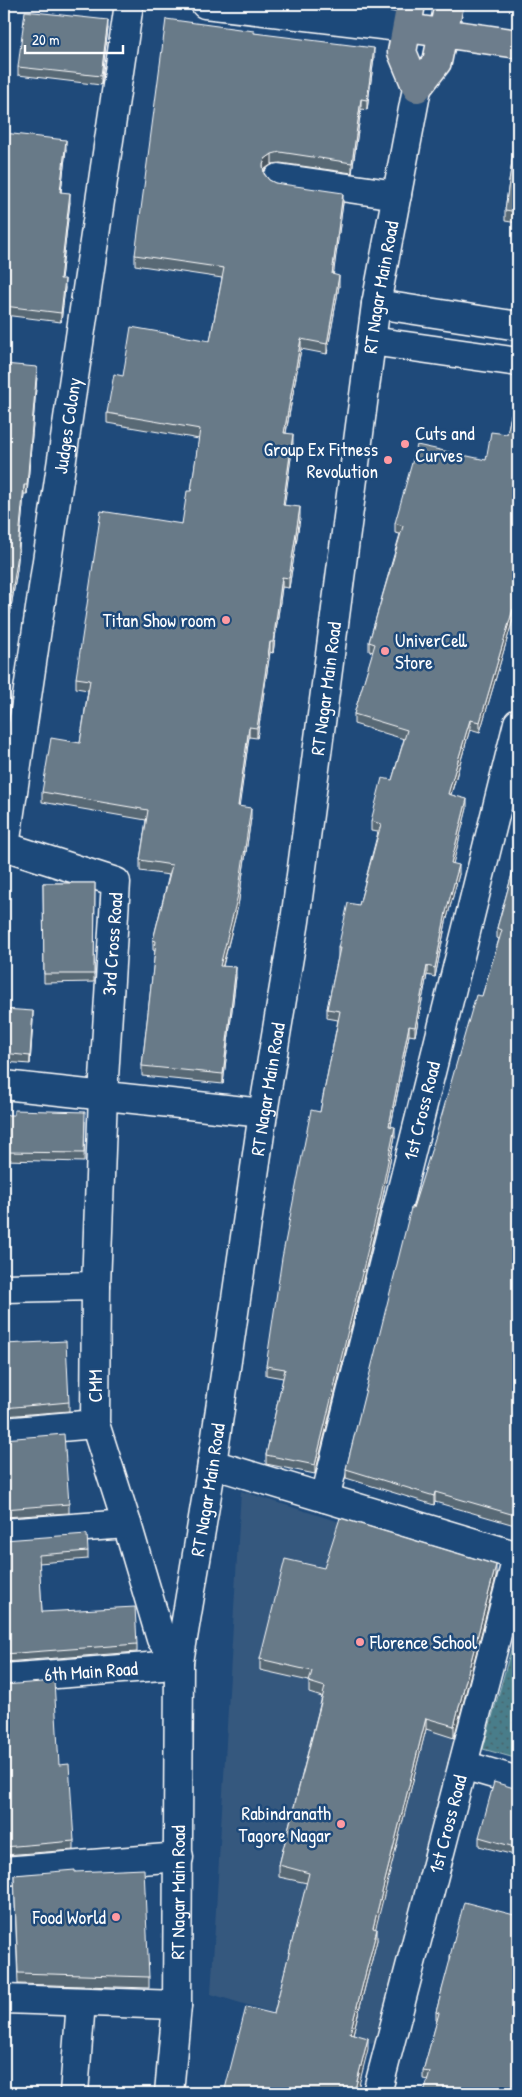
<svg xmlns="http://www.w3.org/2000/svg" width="522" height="2097" font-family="'Patrick Hand',sans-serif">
  <defs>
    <pattern id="park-dots" width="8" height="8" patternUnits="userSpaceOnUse" patternTransform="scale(1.25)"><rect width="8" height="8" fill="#497d8a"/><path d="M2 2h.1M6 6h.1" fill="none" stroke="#4a646b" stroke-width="1.8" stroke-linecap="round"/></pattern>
  </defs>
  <rect width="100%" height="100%" fill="#1f4a7a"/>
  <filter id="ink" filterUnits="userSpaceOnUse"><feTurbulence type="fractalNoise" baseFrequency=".02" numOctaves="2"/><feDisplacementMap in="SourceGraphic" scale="10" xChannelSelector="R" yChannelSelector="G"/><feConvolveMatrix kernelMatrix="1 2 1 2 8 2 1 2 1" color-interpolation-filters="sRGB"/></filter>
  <g filter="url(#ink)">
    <!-- built -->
    <path fill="#35587e" d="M241,1491L508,1575L455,1769L375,2044L211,1994Z"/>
    <!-- park -->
    <path fill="url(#park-dots)" stroke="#a4bec4" d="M518,1625V1759L483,1749Z"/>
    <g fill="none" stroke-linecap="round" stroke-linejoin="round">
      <defs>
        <g id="minor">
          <path d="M205,4L407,28"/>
          <path d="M278,178L397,195"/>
          <path d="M376,304L518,326"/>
          <path d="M371,341L518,362"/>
          <path d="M4,846L116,882L103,1095L96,1286L95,1424L127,1524L161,1639L179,1662L161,1666L4,1678"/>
          <path id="s1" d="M5,846L129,4"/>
          <path d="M4,1085L263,1113"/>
          <path d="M4,1288L96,1286"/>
          <path d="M4,1432L95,1424"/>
          <path d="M212,1464L518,1556"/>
          <path id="s2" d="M325,1498L518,723"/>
          <path d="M4,1533L127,1524"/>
          <path d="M463,1765L518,1781"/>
          <path d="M4,1871L179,1857"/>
          <path d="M4,1999L177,2005"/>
          <path d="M74,2093L81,2002"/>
          <path id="s3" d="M169,2093L177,2005L179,1662L212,1464L263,1113L295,921L376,304L417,88"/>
          <path id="s4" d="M377,2093L518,1554"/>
        </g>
        <path id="major" d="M411,4L402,52L417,88
          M407,28L518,44
          M417,88L437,62L449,4"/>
      </defs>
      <!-- minor casing -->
      <use href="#minor" stroke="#fff" stroke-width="31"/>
      <!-- major casing -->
      <use href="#major" stroke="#fff" stroke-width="31"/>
      <!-- minor -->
      <use href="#minor" stroke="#1f4a7a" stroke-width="28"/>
      <!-- major -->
      <use href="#major" stroke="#6d7d8c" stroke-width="28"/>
    </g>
    <!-- wall -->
    <path fill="#596975" stroke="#fff" d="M108,28L101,85L18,75V67Z
      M254,33L374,58L367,110L361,109L352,173L280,163L272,164L265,169L264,173L269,180L275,183L343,203L333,275L339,286L327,354L301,349L286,433L293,444L284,505L300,518L289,588L282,587L273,653L270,652L257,738L249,737L239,806L251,818L238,906L223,966L236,977L223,1084L142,1076V1066L155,951L153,950V940L169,875L140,871V860L146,820L42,802V792L80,743L88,690L76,688V678L182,524L191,491L199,439L107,423V413L123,376L210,341L222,278L135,265V255Z
      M518,119V223L505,221V210Z
      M4,133L66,149L61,192L70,202L61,279L65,288L61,322L4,315Z
      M4,364L37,376L27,494H24L17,570L10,614L6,613L4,630Z
      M518,383V614L517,620L513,619L480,732L470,729L451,795L467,808L453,863L459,874L446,922L435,977L427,975L415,1036L409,1035L391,1126L395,1136L380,1210L315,1474L266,1464V1455L283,1378L266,1375V1366L320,1112L338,1020L327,1018V1009L338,957V948L359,905L378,832L371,831V821L392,780L404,739L354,724V714L373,652L369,651V642L400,534L395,533V523L486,460L507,434Z
      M518,853V1526L435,1502L434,1505L346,1478V1469L413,1208L482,996L499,939L497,938V928Z
      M43,883H95L94,982L44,983Z
      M4,1009L33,1020L30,1064L4,1062Z
      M4,1115L85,1121L84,1162L4,1160Z
      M4,1344L69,1402V1411L4,1416Z
      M4,1439L69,1504V1513L4,1517Z
      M4,1540L88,1551V1559L39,1563L42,1612L137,1644V1652L4,1662Z
      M324,1568L496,1577L454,1738L426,1729L375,1928L377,1940L353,2034L368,2049L274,2014L307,1883L279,1877V1865L322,1697L309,1693V1681L260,1670V1659Z
      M4,1685L59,1765L74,1841V1850L4,1855Z
      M518,1787V1856L479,1846V1837L514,1788Z
      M75,1872L149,1977V1988L18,1984L14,1875Z
      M518,1916L428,2080L423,2079V2071L437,2021L436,2020V2012L450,1962V1956Z"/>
    <!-- shaded-wall -->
    <path fill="#49555f" stroke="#fff" d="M108,20V28L101,85V76Z
      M374,48V58L367,110V100Z
      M361,99V109L352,173V163Z
      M66,140V149L60,201V192Z
      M272,154V164L265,169L263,175V165L265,159Z
      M70,193V202L60,288V279Z
      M343,193V203L332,285V274Z
      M339,276V286L327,354V344Z
      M65,279V288L61,322V313Z
      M301,339V349L284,443V433Z
      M37,367V376L27,494V485Z
      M293,434V444L283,515V505Z
      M24,485V494L17,570L10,614V605Z
      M300,507V518L289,588V578Z
      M282,577V587L273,653V642Z
      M6,604V613L4,630V621Z
      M518,605V614L517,620V610Z
      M513,609V619L480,732V722Z
      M270,642V652L257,738V728Z
      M470,720V729L448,804V794Z
      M249,727V737L238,816V806Z
      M467,799V808L451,872V863Z
      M251,808V818L238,906L220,976V966Z
      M459,865V874L446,922L435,977V968L446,912Z
      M427,966V975L415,1036V1027Z
      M236,967V977L223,1084V1074Z
      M33,1011V1020L30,1064V1056Z
      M409,1026V1035L389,1135V1126Z
      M395,1127V1136L380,1210L315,1474V1465Z
      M518,1445V1454H516Z
      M435,1492V1502L434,1505V1496Z
      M496,1565V1577L454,1738V1726Z
      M426,1718V1729L373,1939V1928Z
      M377,1929V1940L350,2045V2033Z
      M368,2038V2049L357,2093H354Z"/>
    <!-- building -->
    <path fill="#687a88" stroke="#fff" d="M25,11L108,20L101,76L18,67Z
      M166,19L254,31V33L374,48L367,100L361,99L352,163L280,152L272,154L265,159L263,165L264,174L269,180L275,183L343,193L332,274L339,276L327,344L301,339L284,433L293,434L283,505L300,507L289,578L282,577L273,642H270L257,728L249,727L238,806L251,808L238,895L220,966L236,967L223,1074L142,1066L156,941L153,940L172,865L140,860L148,810L42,792L51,738L80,743L90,680L76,678L101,511L182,524L187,491H191L200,429L107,413L114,374L123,376L131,327L210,341L224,268L135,255Z
      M518,119V212L505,210Z
      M4,133L66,140L60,192L70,193L60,279H65L61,313L4,306Z
      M4,364L37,367L27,485H24L17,561L10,605L6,604L4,621Z
      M518,383V605L517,610L513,609L480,722L470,720L448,794L467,799L451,863L459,865L446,912L435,968L427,966L415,1027L409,1026L389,1126L395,1127L380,1200L315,1465L266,1455L285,1369L266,1366L282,1258L311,1110L320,1112L340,1011L327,1009L340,948H338L348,903L359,905L381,824L371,821L382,778L392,780L407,730L354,714L375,644L369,642L403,526L395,523L417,445L486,460L491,432L507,434Z
      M518,853V1445L516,1454L518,1455V1516L435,1492L434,1496L346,1469L411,1208H413L436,1135L476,995L482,996L502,930L497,928Z
      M43,883H95L94,974H44Z
      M4,1009L33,1011L30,1056L4,1053Z
      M14,1110L85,1112L84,1153L4,1152V1115H14Z
      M66,1341L69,1402L4,1408V1344Z
      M64,1434L69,1504L4,1509V1439Z
      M340,1518L496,1565L454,1726L426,1718L373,1928L377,1929L350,2033L368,2038L354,2093H224L246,2007L274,2014L309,1873L279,1865L325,1687L309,1682L312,1671L260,1659L285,1559L324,1568Z
      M87,1534L88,1551L39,1555L42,1612L135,1607L137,1644L4,1654V1540Z
      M54,1681L59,1765L69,1764L74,1841L4,1847V1685Z
      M494,1782L514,1788L518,1787V1848L479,1837Z
      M144,1869L149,1977L18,1973L14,1875L75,1870V1872Z
      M464,1902L518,1916V2093H424L430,2072L423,2071L439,2013L436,2012L451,1956H450Z"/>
  </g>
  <!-- markers -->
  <g fill="#ff9aa2" stroke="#1f4a7a" stroke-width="2">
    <circle cx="405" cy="444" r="5"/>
    <circle cx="388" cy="460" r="5"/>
    <circle cx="226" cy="620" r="5"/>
    <circle cx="385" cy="651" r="5"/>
    <circle cx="360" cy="1642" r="5"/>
    <circle cx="341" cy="1824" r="5"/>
    <circle cx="116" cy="1917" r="5"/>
  </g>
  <g text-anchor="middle" stroke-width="5" stroke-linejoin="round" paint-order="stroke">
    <!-- street labels -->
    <g font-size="19" fill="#fff" stroke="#1f4a7a">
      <text dy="7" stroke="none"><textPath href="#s3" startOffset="1821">RT Nagar Main Road</textPath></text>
      <text dy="7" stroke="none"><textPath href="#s1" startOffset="425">Judges Colony</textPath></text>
      <text dy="7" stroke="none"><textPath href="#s3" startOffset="1416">RT Nagar Main Road</textPath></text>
      <text transform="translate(112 944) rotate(-86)" y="7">3rd Cross Road</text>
      <text dy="7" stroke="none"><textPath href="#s3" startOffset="1011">RT Nagar Main Road</textPath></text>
      <text dy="7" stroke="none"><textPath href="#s2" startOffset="399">1st Cross Road</textPath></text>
      <text transform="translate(95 1386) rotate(-90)" y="7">CMM</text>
      <text dy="7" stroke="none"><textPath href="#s3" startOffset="606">RT Nagar Main Road</textPath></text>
      <text transform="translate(91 1671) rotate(-4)" y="7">6th Main Road</text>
      <text dy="7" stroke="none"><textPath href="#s4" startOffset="278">1st Cross Road</textPath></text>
      <text dy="7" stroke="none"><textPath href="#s3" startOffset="201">RT Nagar Main Road</textPath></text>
    </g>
    <!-- poi labels -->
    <g font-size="19" fill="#fff" stroke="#1f4a7a" text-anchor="end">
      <text x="415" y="440" text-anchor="start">Cuts and<tspan x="415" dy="22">Curves</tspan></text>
      <text x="378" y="456">Group Ex Fitness<tspan x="378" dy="22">Revolution</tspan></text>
      <text x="216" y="627">Titan Show room</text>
      <text x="395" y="647" text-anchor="start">UniverCell<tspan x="395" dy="22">Store</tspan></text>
      <text x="370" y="1649" text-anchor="start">Florence School</text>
      <text x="331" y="1820">Rabindranath<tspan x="331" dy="22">Tagore Nagar</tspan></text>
      <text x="106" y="1924">Food World</text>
    </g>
  </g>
  <!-- margin -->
  <rect width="522" height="2097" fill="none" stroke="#1f4a7a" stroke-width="20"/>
  <rect x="10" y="10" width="502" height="2077" fill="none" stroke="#fff" stroke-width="2" filter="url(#ink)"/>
  <!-- scale -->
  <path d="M25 45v8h98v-8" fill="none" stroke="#ffffff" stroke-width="2.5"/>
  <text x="32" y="45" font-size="15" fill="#ffffff" stroke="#1f4a7a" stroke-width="4" paint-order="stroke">20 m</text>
</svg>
